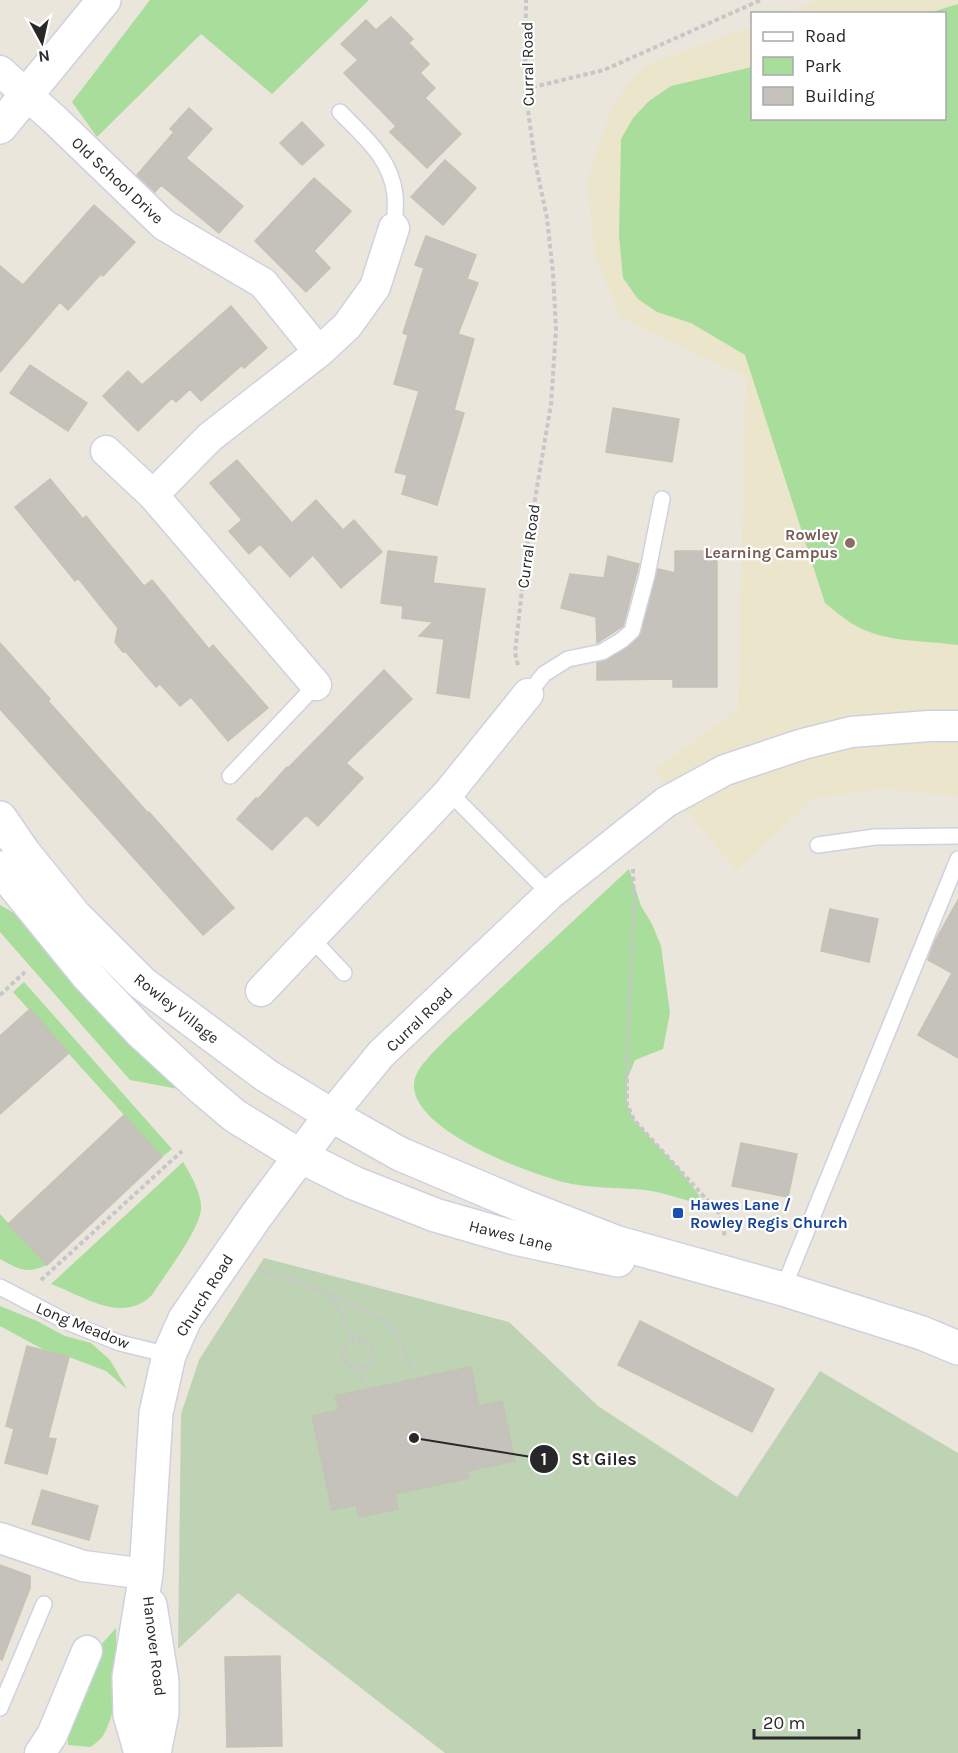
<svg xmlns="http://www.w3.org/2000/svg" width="958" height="1753" font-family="Karla,sans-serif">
  <rect width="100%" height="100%" fill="#eae6db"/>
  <!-- education -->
  <path fill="#ebe5cb" d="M818,0H958V796L882,789L814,798L736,871L654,770L738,709L746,377L621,318L595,257L587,182L612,107L628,84L648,65L752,26V118H944V14L785,13Z"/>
  <!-- green -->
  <path fill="#a8dd9b" d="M150,0H369L272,94L201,34L97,137L72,102Z
    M958,4V645C922,640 883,643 851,623C842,617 834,610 825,603L745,355L691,323L657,312L638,299L623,278L619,236L621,139L633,118L649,101L671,86L752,67V118H944V14L929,13Z
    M629,869L641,906L652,924L661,946L670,1013L663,1049L635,1060L627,1080V1104L634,1120L680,1170L707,1206C687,1201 666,1193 645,1190C617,1187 591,1189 563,1182C528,1173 401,1127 415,1078C419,1065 434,1052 443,1042Z
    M0,905L28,921L195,1092L130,1080L0,932Z
    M24,982L172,1149L162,1157L13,992Z
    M183,1162C190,1173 203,1196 201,1210C197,1234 166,1273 152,1295C122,1325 82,1295 51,1284Z
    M0,1214L47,1265C26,1274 20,1270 0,1259Z
    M0,1306L37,1321L65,1336L91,1343L110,1360L127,1389L106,1371L69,1357L48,1352L0,1326Z
    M116,1628C116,1662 121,1703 104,1734C102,1739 95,1743 91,1747L68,1745V1729L100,1646Z"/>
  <!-- cemetery -->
  <path fill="#bed3b3" d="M264,1258L509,1322L598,1406L737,1497L820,1371L958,1453V1753H445L238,1593L178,1649L181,1414L199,1360Z"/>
  <!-- building -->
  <path fill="#c5c2bb" stroke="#c5c2b5" stroke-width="1.5" d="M391,17L413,39L409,43L429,64L420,73L435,88L425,98L461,134L427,168L390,132L396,126L344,73L358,60L341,44L366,20L376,30Z
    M189,108L212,129L186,158L243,206L219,233L161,185L155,192L137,175L174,132L170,129Z
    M302,122L324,145L302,165L280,143Z
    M445,160L476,188L443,225L411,197Z
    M314,178L351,211L314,251L330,268L306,292L255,241Z
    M94,205L135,242L103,276L101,274L68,310L60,302L0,372V266L23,285Z
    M426,236L476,255L467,279L478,283L458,334L474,339L454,410L464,413L437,505L402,494L407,475L395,472L419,391L394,384L408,335L403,333L424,268L415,265Z
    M231,306L267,348L244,368L242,365L201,401L190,389L176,402L172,398L138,431L103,396L128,371L142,385Z
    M30,365L87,403L68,431L10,393Z
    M613,408L679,419L672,462L606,452Z
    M237,460L292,523L316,500L343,530L354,520L382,552L341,588L313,555L290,577L260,544L249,554L229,531L242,520L210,483Z
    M50,479L83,519L86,516L144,586L152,580L209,649L213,645L268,708L228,741L191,697L180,706L160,684L156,687L126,652H123L115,642L118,628L78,578L75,581L15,507Z
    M388,551L437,557L433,583L485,589L469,698L437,693L444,639L419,636L433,622L402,618L403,606L381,603Z
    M675,551H717V687H673V679L597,680V663L607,660L627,648L641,634L658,569L675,573Z
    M608,556L639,564L623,626L597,643L596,617L561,608L570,574L604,578Z
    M0,643L50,699L48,701L148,813L149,812L234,908L203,935L0,709Z
    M384,670L412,699L346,763L363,778L318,826L306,815L272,850L237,819L256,798L258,799L287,767L288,768Z
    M958,900V1058L918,1035L952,973L928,960L935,941Z
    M830,909L878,919L869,962L821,951Z
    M30,1009L69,1053L0,1114V1036Z
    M124,1115L162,1157L47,1265L8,1224Z
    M741,1143L797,1154L788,1197L732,1186Z
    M640,1321L774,1389L752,1432L618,1365Z
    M27,1346L69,1357L48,1438L56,1439L47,1474L5,1463L14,1429L6,1426Z
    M471,1367L479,1406L502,1401L515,1461L467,1471L469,1478L395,1494L398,1509L359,1517L356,1505L332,1510L312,1416L339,1410L335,1396Z
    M42,1490L98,1506L89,1540L32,1524Z
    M0,1565L30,1576V1588L2,1660L0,1659Z
    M280,1656L282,1746L227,1747L225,1657Z"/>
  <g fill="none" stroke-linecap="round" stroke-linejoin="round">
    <defs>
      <path id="service" d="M340,112C364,137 391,158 395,195C396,206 395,217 394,228
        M528,694L544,674L568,659L602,652L622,640L632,631L647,575L662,499
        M230,776L316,685
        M449,792L550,894
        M818,845L875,837L958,836
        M311,938L344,973
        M0,1287L67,1322L120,1343L169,1355
        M783,1289L958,859
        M0,1708L44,1604"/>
      <path id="minor" d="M0,71L55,120L164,225L263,283L319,352L210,437L153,495L316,685
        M319,352L347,326L375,287L394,228
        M106,451L153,495
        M261,991L449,792L528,694
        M331,1115L381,1054L550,894L666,802L725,770L803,744L851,732L929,726H958
        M0,1538L83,1566L146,1574
        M40,1753L52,1735L87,1651"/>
      <path id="tertiary" d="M0,127L104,0
        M150,1605L162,1681V1713L154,1753
        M141,1753L130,1715L129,1677L146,1574L156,1413L169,1355L185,1319L256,1216L331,1115"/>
      <path id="secondary" d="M0,818L24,853L75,916L142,983L267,1076L331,1115L400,1154L523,1206L618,1243L783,1289L922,1333L958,1348
        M0,868L89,977L140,1031L203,1089L235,1116L300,1156L354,1183L435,1215L515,1238L618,1260"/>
    </defs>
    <!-- service casing -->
    <use href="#service" stroke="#d0d1e0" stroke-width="18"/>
    <!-- minor casing -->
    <use href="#minor" stroke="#d0d1e0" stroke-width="33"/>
    <!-- tertiary casing -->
    <use href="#tertiary" stroke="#d0d1e0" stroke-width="36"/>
    <!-- secondary casing -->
    <use href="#secondary" stroke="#d0d1e0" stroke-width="36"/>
    <!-- path -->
    <path stroke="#c7c7c7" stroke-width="4" stroke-dasharray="4.5 3" stroke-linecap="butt" d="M525,89L604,70L761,0
      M518,665L515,653L526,553L551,404L556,330L553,273L547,218L535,161L525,89L526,0
      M633,869L634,904L627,1057V1104L634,1120L720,1214L725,1237
      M0,995L25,972
      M260,1270C298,1283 376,1304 398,1337C405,1347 408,1361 413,1372
      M41,1280L182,1151
      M330,1295L354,1339
      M343 1354a15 15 0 1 1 30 0a15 15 0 1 1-30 0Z
      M360,1369L363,1382"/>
    <!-- service -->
    <use href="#service" stroke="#fff" stroke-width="15"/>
    <!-- minor -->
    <use href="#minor" stroke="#fff" stroke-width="30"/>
    <!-- tertiary -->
    <use href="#tertiary" stroke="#fff" stroke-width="33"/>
    <!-- secondary -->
    <use href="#secondary" stroke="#fff" stroke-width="33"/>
  </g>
  <!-- markers -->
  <circle fill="#8d6e63" stroke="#fff" stroke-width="2" cx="850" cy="543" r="6"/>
  <rect fill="#1a4fb4" stroke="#fff" stroke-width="2" x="672" y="1207" width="12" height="12" rx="3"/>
  <g text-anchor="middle" stroke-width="4.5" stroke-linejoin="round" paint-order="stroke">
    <!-- street labels -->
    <g font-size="16" fill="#282828" stroke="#fff">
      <text transform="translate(527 64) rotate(-91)" y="6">Curral Road</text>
      <text transform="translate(118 180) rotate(43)" y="6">Old School Drive</text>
      <text transform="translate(528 546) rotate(-82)" y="6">Curral Road</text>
      <text transform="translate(177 1008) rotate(38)" y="6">Rowley Village</text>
      <text transform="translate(419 1019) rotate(-44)" y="6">Curral Road</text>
      <text transform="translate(511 1235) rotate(14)" y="6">Hawes Lane</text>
      <text transform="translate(204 1295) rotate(-58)" y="6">Church Road</text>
      <text transform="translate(83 1325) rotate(22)" y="6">Long Meadow</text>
      <text transform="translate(155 1646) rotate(83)" y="6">Hanover Road</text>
    </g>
    <!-- education labels -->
    <g font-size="16" font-weight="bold" fill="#785e54" stroke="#fff" text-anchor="end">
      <text x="838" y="540">Rowley<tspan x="838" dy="18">Learning Campus</tspan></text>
    </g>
    <!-- transit labels -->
    <g font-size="16" font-weight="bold" fill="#164399" stroke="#fff" text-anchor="start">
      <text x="690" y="1210">Hawes Lane /<tspan x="690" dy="18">Rowley Regis Church</tspan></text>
    </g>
  </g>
  <!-- callouts -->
  <path fill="none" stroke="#282828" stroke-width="2" d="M414 1438L544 1459"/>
  <g fill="#282828" stroke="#fff" stroke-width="2">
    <circle cx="414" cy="1438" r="6"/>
    <circle cx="544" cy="1459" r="15"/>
  </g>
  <g font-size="18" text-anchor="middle" font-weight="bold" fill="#fff">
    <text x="544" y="1465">1</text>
  </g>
  <g font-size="18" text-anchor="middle" font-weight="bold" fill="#282828" stroke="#fff" stroke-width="4.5" stroke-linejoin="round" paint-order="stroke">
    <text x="604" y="1465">St Giles</text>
  </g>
  <!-- legend -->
  <rect x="751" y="12" width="195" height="108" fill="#ffffff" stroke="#a9a9a9" stroke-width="1.5"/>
  <rect x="763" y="32" width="30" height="9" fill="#ffffff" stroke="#a9a9a9" stroke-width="1.5"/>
  <text x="805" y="42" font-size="18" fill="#282828">Road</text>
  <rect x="763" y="57" width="30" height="18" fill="#a8dd9b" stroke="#a9a9a9" stroke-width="1.5"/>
  <text x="805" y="72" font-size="18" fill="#282828">Park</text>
  <rect x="763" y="87" width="30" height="18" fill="#c5c2bb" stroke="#a9a9a9" stroke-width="1.5"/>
  <text x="805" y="102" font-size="18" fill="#282828">Building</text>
  <!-- north arrow -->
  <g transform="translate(42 42) rotate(172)" stroke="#ffffff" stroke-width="4.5" paint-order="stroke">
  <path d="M0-4.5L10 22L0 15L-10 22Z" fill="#282828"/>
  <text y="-9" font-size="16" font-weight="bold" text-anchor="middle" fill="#282828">N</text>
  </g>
  <!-- scale -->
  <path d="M754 1729v9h105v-9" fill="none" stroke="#282828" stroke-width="3"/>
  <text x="763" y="1729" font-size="18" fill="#282828" stroke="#ffffff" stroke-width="4.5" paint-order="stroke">20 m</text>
</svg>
